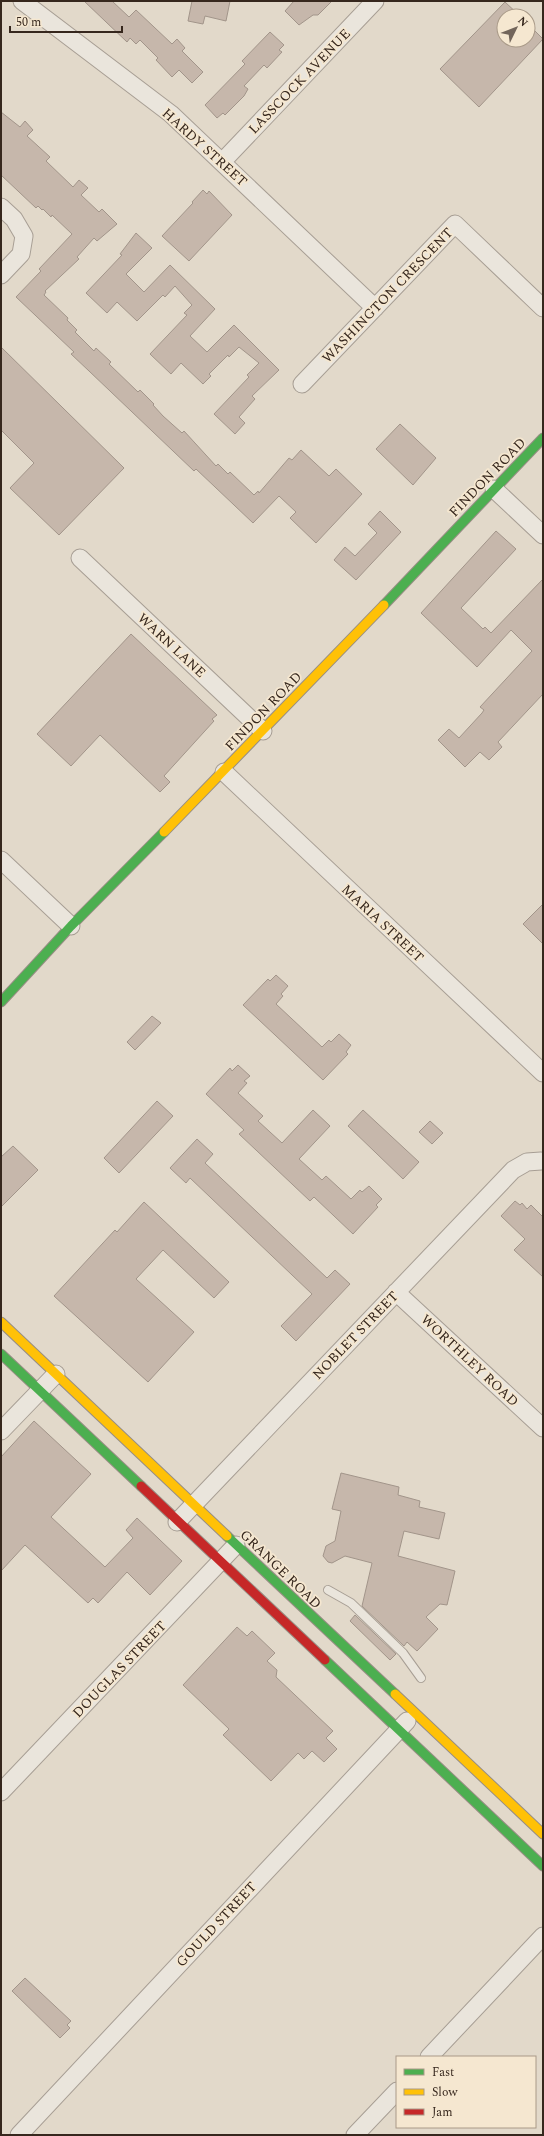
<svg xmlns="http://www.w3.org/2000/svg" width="544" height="2136" font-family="Spectral,serif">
  <rect width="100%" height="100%" fill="#e2d9ca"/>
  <!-- building -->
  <path fill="#c6b7ab" stroke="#a2958a" d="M84,1H112L129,17L136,10L172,44L177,39L185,48L182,51L203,72L192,83L179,70L172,77L156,60L158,58L140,40L136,44L130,38L127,42Z
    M192,1H230L226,21L205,16L203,24L188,21Z
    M294,1H332L318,15H313L299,25L285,11Z
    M505,2L520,16H504V40H528V24L543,39L479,107L440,69Z
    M270,32L284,45L279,50L282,52L267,68L264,65L244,86L248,89L244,96L225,115L223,113L217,118L205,105L245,64L242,61Z
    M1,112L20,127L25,121L33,130L27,136L50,157L46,161L73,187L79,180L88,188L81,195L99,212L102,209L117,224L97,241L94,238L77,257L79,259L45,291L46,292L44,295L68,318L67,320L77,330L75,332L94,351L96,348L111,362L109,364L138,392L140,390L154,404L153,405L163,416L182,433L184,431L216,466L218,464L228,474L230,472L254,495L258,491L259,493L289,458L292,460L301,450L329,476L336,469L362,494L316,543L290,518L296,512L279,496L253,523L196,469L194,471L89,371L71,354L74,352L16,297L41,271L39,269L72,234L52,215L51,217L43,209L42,210L38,206L36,208L1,175Z
    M203,190L207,194L209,191L232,215L189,261L162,236L193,203L192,202Z
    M136,233L152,248L126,274L144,292L170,265L215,309L190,336L207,352L234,325L279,370L252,396L255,399L239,417L245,423L235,434L214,414L249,377L247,375L259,363L239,347L229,357L228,355L209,374L211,376L203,384L181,363L171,374L150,354L187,315L184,313L192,305L175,286L165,297L163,295L137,321L117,302L107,313L86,293L122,255L120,254Z
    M1,347L124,468L59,535L10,488L34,463L1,430Z
    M400,424L436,458L413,485L376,449Z
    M380,511L401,532L356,580L334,560L345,547L355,556L377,533L368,524Z
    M496,531L516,549L461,608L483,629L485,627L491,633L543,579V694L498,742L502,747L489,760L480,752L465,767L438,740L449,729L459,738L482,713L484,710L480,707L532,651L511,630L477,667L421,613Z
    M131,634L217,715L212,719L214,721L164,776L170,782L160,792L100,735L71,766L37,734Z
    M543,904V944L523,924Z
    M276,975L288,986L281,994L283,996L276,1004L322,1047L329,1040L331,1042L339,1034L351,1045L346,1052L348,1054L323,1080L243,1005L268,979L270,981Z
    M152,1016L161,1023L135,1050L127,1042Z
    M238,1065L250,1076L244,1081L247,1083L238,1093L263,1116L258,1121L282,1143L313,1110L330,1126L299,1159L322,1180L326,1176L351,1199L360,1190L362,1192L369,1186L382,1199L376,1205L378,1207L353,1234L314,1197L310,1201L239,1134L244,1130L206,1094L230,1068L232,1071Z
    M157,1101L173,1116L119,1173L104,1158Z
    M363,1110L419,1162L403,1179L348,1126Z
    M430,1121L443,1133L432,1144L419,1132Z
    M197,1139L213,1154L205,1163L327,1278L335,1270L350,1284L296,1341L281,1326L312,1294L190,1178L186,1183L170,1168Z
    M13,1146L38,1170L1,1207V1157Z
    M515,1201L520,1205L522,1203L527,1209L531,1205L543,1217V1277L514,1250L525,1239L501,1216Z
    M144,1202L229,1282L214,1298L163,1250L136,1279L194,1332L148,1382L54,1296L115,1230L117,1232Z
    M34,1421L91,1474L51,1517L105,1567L133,1538L126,1530L137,1518L182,1561L150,1595L127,1572L98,1603L93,1598L88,1603L25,1545L1,1571V1457Z
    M341,1473L399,1487L398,1495L420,1501L419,1507L445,1513L439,1539L404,1531L398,1556L455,1571L447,1605L440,1604L426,1617L438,1629L417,1651L407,1642L404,1646L362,1606L372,1563L345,1556L332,1563L328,1562L323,1556L326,1546L335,1541L341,1511L332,1509Z
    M355,1615L396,1654L390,1660L350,1621Z
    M237,1627L247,1636L252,1631L275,1653L267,1661L277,1670L276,1677L333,1731L326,1738L337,1749L324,1762L312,1751L304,1759L298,1753L271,1781L223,1735L229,1729L183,1685Z
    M25,1978L71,2021L67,2025L70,2028L60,2038L12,1991Z"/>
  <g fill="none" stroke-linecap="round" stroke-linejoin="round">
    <defs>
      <path id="lane" d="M328,1590L351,1603L403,1653L421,1678"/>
      <path id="street" d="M22,1L171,114L375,308
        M222,162L375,1
        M1,207L14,219L24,236L21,254L1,275
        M302,384L455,224L543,308
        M494,489L543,535
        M80,558L263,731
        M224,772L543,1073
        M1,860L71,926
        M396,1292L543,1428
        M1,1431L56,1374
        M177,1522L513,1170L527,1162L541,1161
        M1,1792L236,1545
        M429,2057L543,1936
        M19,2135L407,1721
        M355,2135L397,2091"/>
      <path id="fast" d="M384,605L543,438
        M1,1002L71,926L164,832
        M1,1354L141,1486
        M227,1536L395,1694
        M325,1660L543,1866"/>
      <path id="slow" d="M164,832L384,605
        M1,1322L227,1536
        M395,1694L543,1834"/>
      <path id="jam" d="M141,1486L325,1660"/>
    </defs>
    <!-- lane casing -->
    <use href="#lane" stroke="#a79e94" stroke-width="10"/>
    <!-- street casing -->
    <use href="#street" stroke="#a79e94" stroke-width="19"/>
    <!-- fast casing -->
    <use href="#fast" stroke="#978e84" stroke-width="11"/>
    <!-- slow casing -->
    <use href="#slow" stroke="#978e84" stroke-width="11"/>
    <!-- jam casing -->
    <use href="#jam" stroke="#978e84" stroke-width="11"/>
    <!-- lane -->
    <use href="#lane" stroke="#eae5dc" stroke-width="8"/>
    <!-- street -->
    <use href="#street" stroke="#eae5dc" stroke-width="17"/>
    <!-- fast -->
    <use href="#fast" stroke="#4caf50" stroke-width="9"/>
    <!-- slow -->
    <use href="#slow" stroke="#ffc107" stroke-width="9"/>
    <!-- jam -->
    <use href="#jam" stroke="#c62828" stroke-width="9"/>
  </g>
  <g text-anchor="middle" stroke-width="3.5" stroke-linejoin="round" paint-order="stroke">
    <!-- street labels -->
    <g font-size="14" fill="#36271d" stroke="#f5e7d0">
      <text transform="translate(299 81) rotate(-46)" y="5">LASSCOCK AVENUE</text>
      <text transform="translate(205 147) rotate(42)" y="5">HARDY STREET</text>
      <text transform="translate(387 295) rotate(-46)" y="5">WASHINGTON CRESCENT</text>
      <text transform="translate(487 477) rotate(-46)" y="5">FINDON ROAD</text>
      <text transform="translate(172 645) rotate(43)" y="5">WARN LANE</text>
      <text transform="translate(263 711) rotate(-46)" y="5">FINDON ROAD</text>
      <text transform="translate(383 923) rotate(43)" y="5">MARIA STREET</text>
      <text transform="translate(355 1335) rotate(-46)" y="5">NOBLET STREET</text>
      <text transform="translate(470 1360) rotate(43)" y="5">WORTHLEY ROAD</text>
      <text transform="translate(281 1569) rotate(44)" y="5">GRANGE ROAD</text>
      <text transform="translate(119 1669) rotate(-46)" y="5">DOUGLAS STREET</text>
      <text transform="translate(216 1924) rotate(-47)" y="5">GOULD STREET</text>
    </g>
  </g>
  <!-- border -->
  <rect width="544" height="2136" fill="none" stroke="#36271d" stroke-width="4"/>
  <!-- legend -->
  <rect x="396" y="2056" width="140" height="72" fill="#f5e7d0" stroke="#a99a88"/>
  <rect x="404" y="2069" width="20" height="6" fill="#4caf50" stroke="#a99a88"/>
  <text x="432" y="2076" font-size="12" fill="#36271d">Fast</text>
  <rect x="404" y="2089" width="20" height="6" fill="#ffc107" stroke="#a99a88"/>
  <text x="432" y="2096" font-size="12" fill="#36271d">Slow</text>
  <rect x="404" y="2109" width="20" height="6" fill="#c62828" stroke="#a99a88"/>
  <text x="432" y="2116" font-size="12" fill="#36271d">Jam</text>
  <!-- north arrow -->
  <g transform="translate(516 28) rotate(47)"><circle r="19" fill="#f5e7d0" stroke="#a99a88"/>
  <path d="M0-3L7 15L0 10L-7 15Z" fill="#72655a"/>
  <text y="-6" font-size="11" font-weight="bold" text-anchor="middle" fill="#36271d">N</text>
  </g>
  <!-- scale -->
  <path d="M10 26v6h112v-6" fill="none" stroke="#36271d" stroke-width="2"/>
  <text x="16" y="26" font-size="12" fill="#36271d" stroke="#f5e7d0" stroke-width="3" paint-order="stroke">50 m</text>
</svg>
